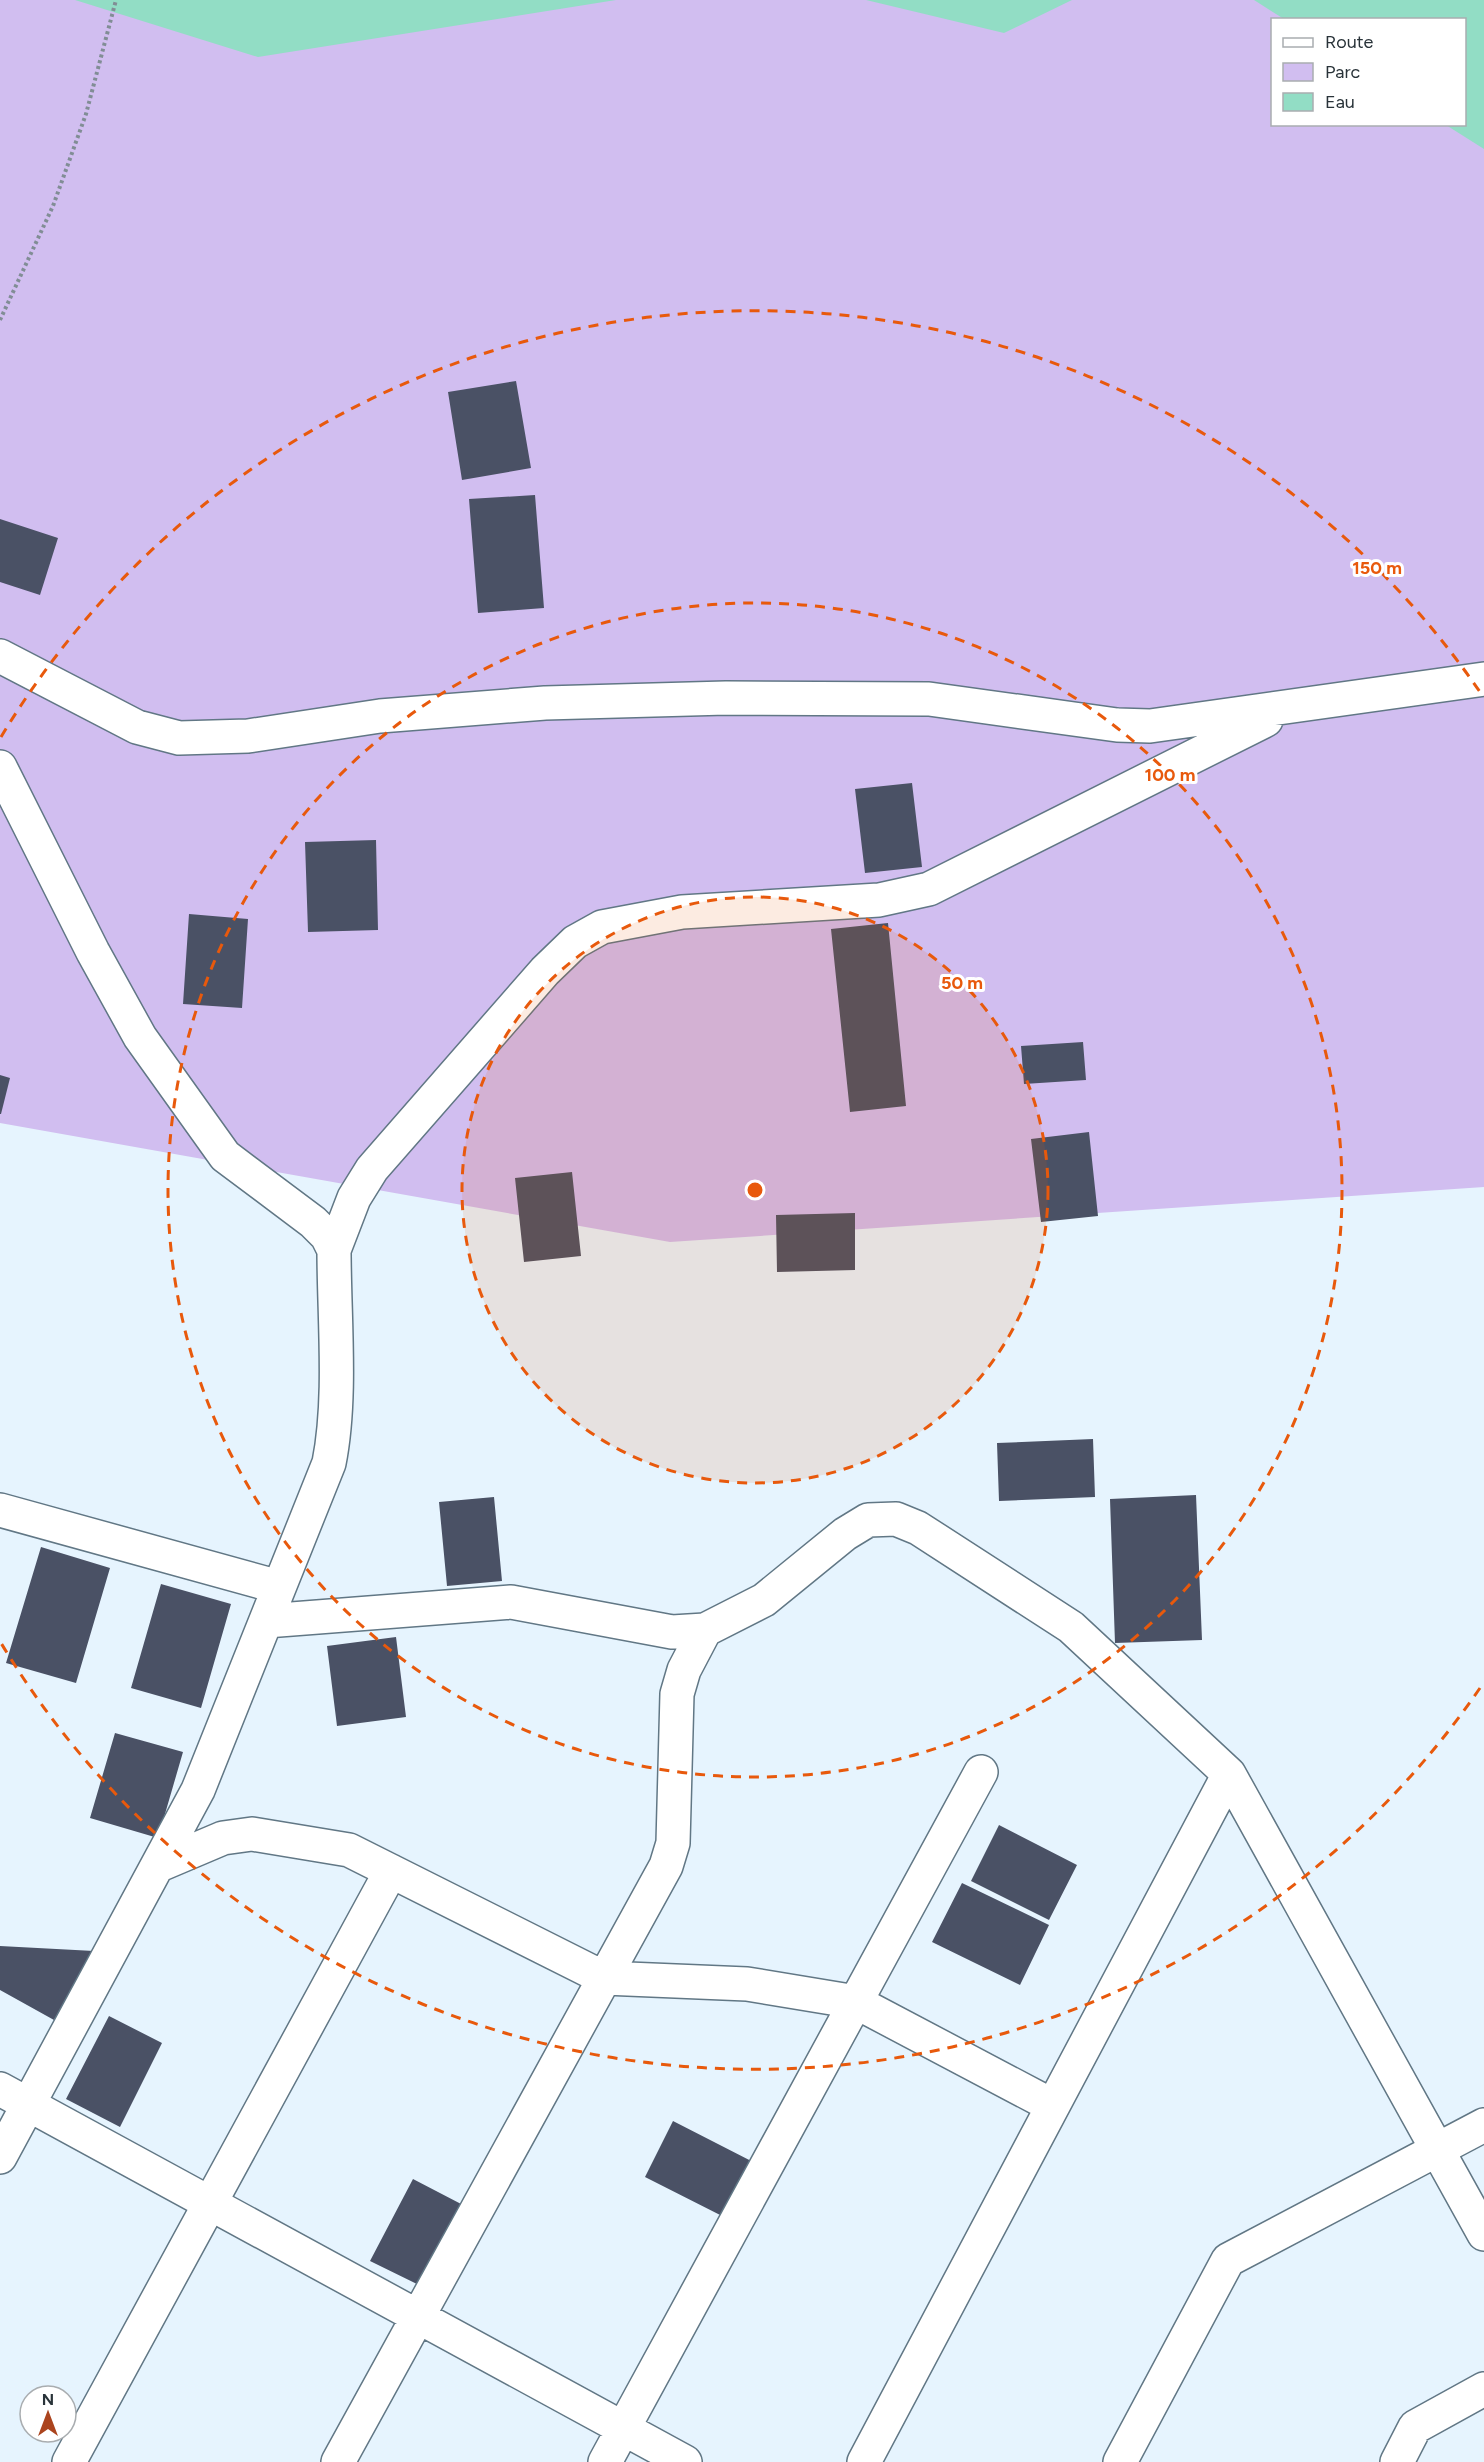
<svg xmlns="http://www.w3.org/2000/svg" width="1484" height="2462" font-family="Figtree,sans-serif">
  <rect width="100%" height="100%" fill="#e6f4fe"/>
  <!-- green -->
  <path fill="#d1bef0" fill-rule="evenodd" d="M0,0H1484V1187L670,1242L0,1123ZM1272,20H1464V124H1272Z"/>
  <!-- water -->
  <path fill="#92ddc5" d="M75,0H616L258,57Z
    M866,0H1072L1004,33Z
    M1254,0H1484V149L1446,125L1464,124V20L1284,19Z"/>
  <!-- building -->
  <path fill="#4a5165" d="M516,381L531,468L462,480L448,392Z
    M535,495L544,608L478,613L469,499Z
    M0,519L58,538L40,595L0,582Z
    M912,783L922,867L865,873L855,789Z
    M376,840L378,930L308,932L305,842Z
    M189,914L248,919L242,1008L183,1004Z
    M888,923L906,1106L850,1112L831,929Z
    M1083,1042L1086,1080L1024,1084L1021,1046Z
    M0,1075L10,1078L1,1114H0Z
    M1089,1132L1098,1216L1041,1222L1031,1139Z
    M572,1172L581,1256L524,1262L515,1178Z
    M855,1213V1270L777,1272L776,1215Z
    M1093,1439L1095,1497L999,1501L997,1443Z
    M1196,1495L1202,1640L1115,1643L1110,1499Z
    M494,1497L502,1581L447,1586L439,1502Z
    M41,1547L110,1568L76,1683L6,1663Z
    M161,1584L231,1604L201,1708L131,1688Z
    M396,1637L406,1717L337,1726L327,1646Z
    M115,1733L183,1752L158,1838L90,1818Z
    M999,1825L1077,1865L1049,1920L971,1881Z
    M962,1883L1049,1925L1020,1985L932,1942Z
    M0,1946L94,1951L54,2020L0,1990Z
    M109,2016L162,2043L120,2127L66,2099Z
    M673,2121L759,2165L730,2220L645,2177Z
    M413,2179L463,2205L421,2286L370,2261Z"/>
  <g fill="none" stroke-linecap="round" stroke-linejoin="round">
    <defs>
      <path id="street" d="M0,656L137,727L179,738L248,736L380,716L545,703L726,698L929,699L1117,725L1150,726L1484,679
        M0,767L93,952L140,1037L225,1156L313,1222L327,1236L334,1250C334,1317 342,1398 329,1463L198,1790L0,2157
        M334,1250L354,1198L372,1169L545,971L575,942L602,927L682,912L879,900L929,889L1266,720
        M0,1510L279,1587
        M266,1621L511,1602L672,1632L705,1630L764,1600L845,1534L868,1520L896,1519L918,1528L1071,1627L1229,1774L1484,2234
        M157,1866L223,1838L252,1834L349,1850L604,1978L747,1984L856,2002L1051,2105
        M0,2089L685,2462
        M69,2462L391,1871
        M338,2462L666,1866L673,1843L677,1694L684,1670L705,1630
        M605,2462L981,1772
        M864,2462L1229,1774
        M1120,2462L1228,2260L1484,2125
        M1397,2462L1415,2427L1484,2389"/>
    </defs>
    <!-- street casing -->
    <use href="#street" stroke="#617785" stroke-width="36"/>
    <!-- path -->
    <path stroke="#818d95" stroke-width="4" stroke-dasharray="3 3" stroke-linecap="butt" d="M0,320L53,206L86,114L116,0"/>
    <!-- street -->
    <use href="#street" stroke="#fff" stroke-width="33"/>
  </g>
  <!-- distance rings -->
  <circle cx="755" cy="1190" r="293" fill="#e8590c" fill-opacity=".12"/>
  <g fill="none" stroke="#e8590c" stroke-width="3" stroke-dasharray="10 8">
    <circle cx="755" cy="1190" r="293"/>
    <circle cx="755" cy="1190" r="587"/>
    <path d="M1480 1688A880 880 0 0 1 1 1643M1 737A880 880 0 0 1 1480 692"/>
  </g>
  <circle cx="755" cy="1190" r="9" fill="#e8590c" stroke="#fff" stroke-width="3"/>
  <g font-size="18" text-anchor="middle" font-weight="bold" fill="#e8590c" stroke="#fff" stroke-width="6" stroke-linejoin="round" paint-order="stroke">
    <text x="1377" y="574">150 m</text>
    <text x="1170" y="781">100 m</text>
    <text x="962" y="989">50 m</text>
  </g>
  <!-- legend -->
  <rect x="1271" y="18" width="195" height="108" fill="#ffffff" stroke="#a9adb0" stroke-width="1.5"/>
  <rect x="1283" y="38" width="30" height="9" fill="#ffffff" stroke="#a9adb0" stroke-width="1.5"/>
  <text x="1325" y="48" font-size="18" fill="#293339">Route</text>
  <rect x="1283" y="63" width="30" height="18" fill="#d1bef0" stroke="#a9adb0" stroke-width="1.5"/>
  <text x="1325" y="78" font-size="18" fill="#293339">Parc</text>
  <rect x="1283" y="93" width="30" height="18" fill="#92ddc5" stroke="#a9adb0" stroke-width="1.5"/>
  <text x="1325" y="108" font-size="18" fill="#293339">Eau</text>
  <!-- north arrow -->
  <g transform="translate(48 2414)"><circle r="28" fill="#ffffff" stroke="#a9adb0" stroke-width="1.5"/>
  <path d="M0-4.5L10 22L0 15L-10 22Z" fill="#ab441e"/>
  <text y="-9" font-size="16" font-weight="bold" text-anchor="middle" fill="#293339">N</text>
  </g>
</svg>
